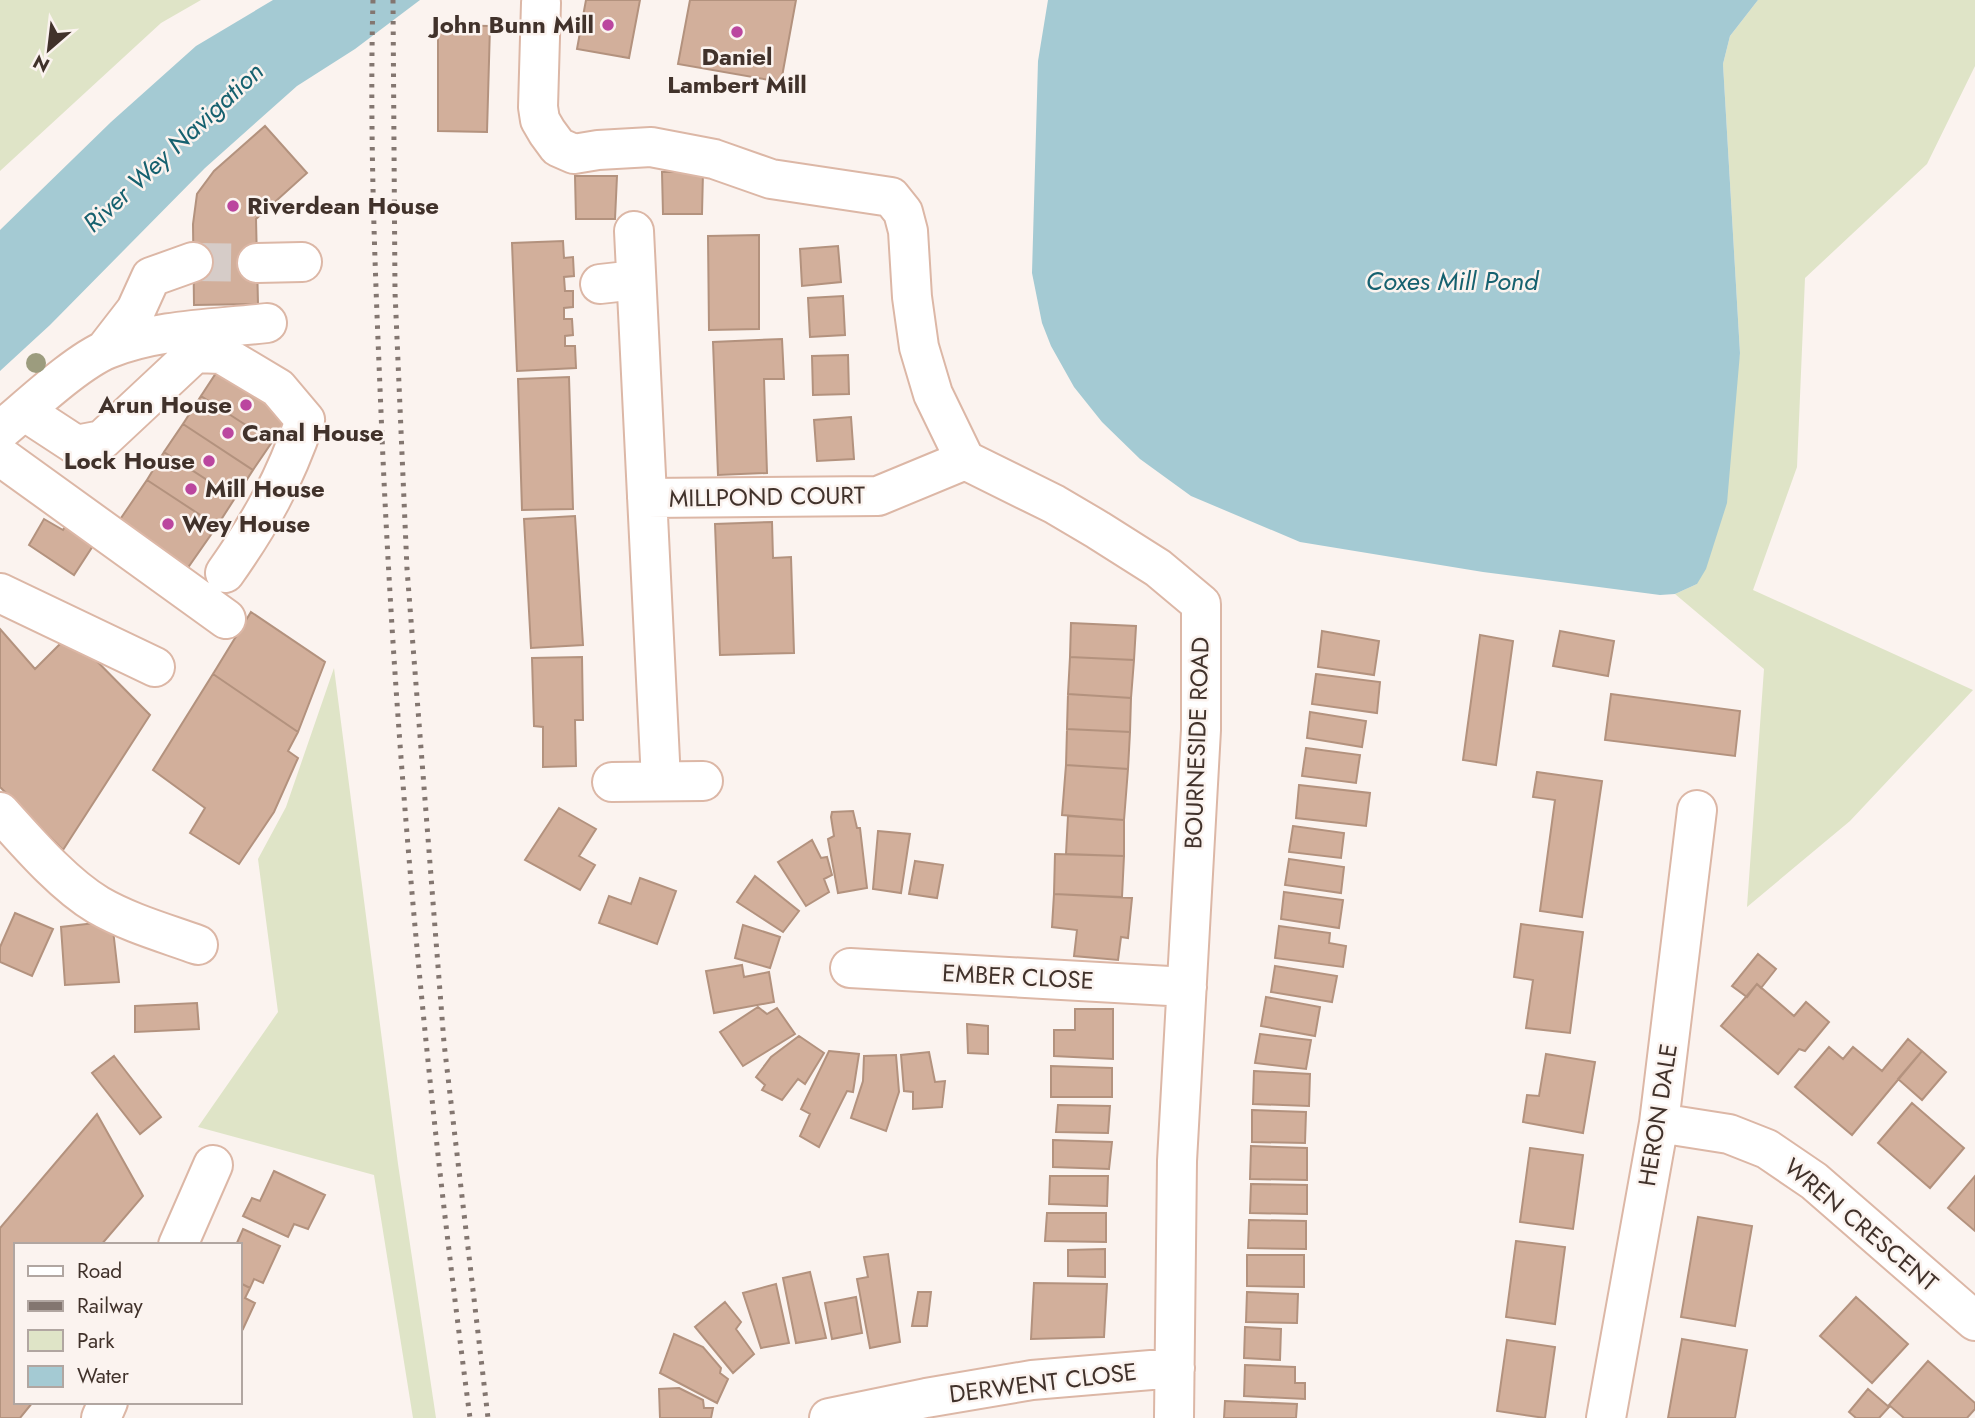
<svg xmlns="http://www.w3.org/2000/svg" width="1975" height="1418" font-family="Jost,sans-serif">
  <rect width="100%" height="100%" fill="#fbf3ef"/>
  <!-- green -->
  <path fill="#dfe4c7" d="M0,0H201L161,23L0,171Z
    M1758,0H1975V66L1927,164L1805,278L1797,467L1753,590L1973,690L1850,821L1747,907L1764,669L1675,594L1697,584L1740,353L1723,64L1730,36Z
    M334,668L398,1164L436,1418H413L374,1175L198,1127L278,1012L258,859L286,807Z"/>
  <!-- water -->
  <path fill="#a4cad3" d="M273,0H420L355,49L297,86L205,168L50,325L0,371V230L111,122L196,46Z
    M1048,0H1758L1730,36L1723,64L1740,353L1727,503L1706,569L1697,584L1675,594L1660,595L1483,572L1300,542L1191,496L1140,459L1102,422L1074,387L1051,346L1042,323L1032,273L1038,61Z"/>
  <!-- building -->
  <path fill="#d2af9b" stroke="#b3927e" stroke-width="2" d="M586,0H640L629,58L577,49Z
    M690,0H796L781,82L678,64Z
    M438,25L490,26L487,132L438,131Z
    M265,126L307,173L256,219L258,304L194,305L193,224L197,194L214,171Z
    M662,172H703L702,214H663Z
    M575,176H617L615,219H576Z
    M759,235V329L709,330L708,236Z
    M563,241L564,258L573,257L574,276L564,277L565,291H573V307L564,308V319H572L573,335L565,336V346H575L576,368L517,371L512,243Z
    M838,246L841,282L802,286L800,249Z
    M843,296L845,335L810,337L808,298Z
    M782,339L784,379H764L767,473L718,475L713,342Z
    M848,355L849,394L813,395L812,356Z
    M220,367L291,414L272,442L201,396Z
    M569,377L573,509L522,510L518,379Z
    M201,396L272,442L253,470L183,424Z
    M851,417L854,459L817,461L814,420Z
    M183,424L253,470L235,498L164,452Z
    M164,452L235,498L217,526L147,480Z
    M147,480L217,526L187,569L119,521Z
    M575,516L583,645L531,648L524,519Z
    M71,517L100,535L74,575L29,545L44,519L63,530Z
    M772,522L773,558L791,557L794,653L720,655L715,524Z
    M251,612L325,662L298,732L213,674Z
    M1071,623L1136,626L1134,660L1070,657Z
    M0,629L35,669L70,634L150,715L63,850L0,787Z
    M1322,631L1379,641L1374,675L1318,667Z
    M1560,631L1614,641L1608,676L1553,666Z
    M1480,635L1513,641L1496,765L1463,760Z
    M582,657L583,720H575L576,766L543,767V727L534,726L532,658Z
    M1070,657L1134,660L1131,698L1068,694Z
    M213,674L298,732L288,751L298,758L274,812L239,864L190,833L205,808L153,770Z
    M1316,674L1380,682L1377,713L1312,704Z
    M1068,694L1131,698L1130,732L1067,729Z
    M1611,694L1740,711L1735,756L1605,740Z
    M1310,712L1366,721L1362,747L1307,738Z
    M1067,729L1130,732L1128,769L1066,765Z
    M1306,748L1360,755L1356,783L1302,776Z
    M1066,765L1128,769L1124,820L1062,815Z
    M1537,772L1602,781L1582,917L1540,911L1555,800L1533,797Z
    M1299,785L1370,793L1366,826L1296,818Z
    M559,808L596,829L579,856L595,865L580,890L525,860Z
    M853,811L857,828H860L867,888L838,893L828,839L834,836L831,817L832,812Z
    M1068,816L1124,820V856L1066,854Z
    M1293,826L1344,833L1341,858L1289,852Z
    M878,831L910,834L901,893L873,889Z
    M812,840L821,858L827,857L832,875L824,879L829,892L806,906L778,862Z
    M1055,854L1124,856L1122,897L1054,894Z
    M1289,859L1344,867L1341,893L1285,885Z
    M915,861L943,865L937,898L909,894Z
    M755,876L799,911L783,932L737,902Z
    M640,878L676,891L657,944L599,923L609,896L631,904Z
    M1284,892L1343,900L1339,928L1281,919Z
    M1054,894L1132,898L1128,938L1121,937L1118,960L1074,956L1077,930L1052,927Z
    M15,913L53,929L32,976L0,962V947Z
    M112,921L119,982L65,985L61,927Z
    M1521,924L1583,932L1570,1033L1526,1028L1533,980L1514,977Z
    M743,925L780,937L770,968L735,958Z
    M1279,926L1330,933L1329,943L1346,946L1343,967L1275,958Z
    M1758,954L1776,969L1761,988L1757,984L1747,997L1732,986Z
    M742,965L744,977L769,972L774,1002L714,1013L706,971Z
    M1275,966L1337,976L1332,1002L1271,992Z
    M1757,984L1794,1016L1806,1002L1829,1022L1805,1051L1799,1049L1778,1074L1721,1026Z
    M1266,997L1320,1007L1315,1036L1261,1026Z
    M197,1003L199,1029L135,1032V1006Z
    M758,1007L767,1014L777,1008L795,1034L743,1066L720,1032Z
    M1075,1009H1113V1059L1054,1056V1030H1075Z
    M967,1024L988,1026V1054L968,1053Z
    M1260,1034L1311,1040L1306,1069L1255,1063Z
    M799,1036L824,1053L805,1084L798,1079L782,1100L762,1090L765,1085L756,1077L771,1057Z
    M1908,1039L1922,1051L1852,1135L1795,1087L1829,1047L1843,1059L1853,1047L1882,1071Z
    M829,1051L859,1054L853,1092L847,1091L819,1147L800,1136L810,1114L801,1109Z
    M1922,1051L1946,1072L1922,1100L1898,1079Z
    M929,1052L935,1082L945,1081L942,1107L913,1109V1092L904,1091L901,1055Z
    M1546,1054L1595,1062L1583,1133L1523,1122L1527,1095L1539,1096Z
    M896,1055L899,1092L886,1131L851,1118L863,1081L864,1056Z
    M114,1056L161,1117L140,1134L92,1073Z
    M1051,1066L1112,1068V1097H1051Z
    M1254,1071L1310,1074L1309,1106L1253,1104Z
    M1912,1103L1964,1148L1930,1188L1878,1143Z
    M1058,1105L1110,1106L1108,1133L1056,1132Z
    M1252,1110L1306,1112L1305,1143L1252,1142Z
    M97,1114L143,1196L101,1245H16V1402H33L20,1418H0V1228Z
    M1053,1140L1112,1142L1109,1169L1053,1167Z
    M1251,1146L1307,1148V1180L1250,1179Z
    M1530,1148L1583,1155L1573,1229L1520,1222Z
    M274,1171L325,1195L308,1229L294,1224L288,1237L243,1216L252,1198L260,1201Z
    M1050,1176H1108L1107,1206L1049,1204Z
    M1975,1176V1231L1948,1208Z
    M1251,1184L1307,1185V1214L1250,1213Z
    M1047,1213H1106V1242L1045,1241Z
    M1698,1217L1752,1226L1735,1326L1681,1317Z
    M1249,1220L1306,1221V1249L1248,1248Z
    M243,1229L280,1246L263,1283L254,1279L250,1288L240,1283V1245H236Z
    M1516,1241L1565,1247L1555,1324L1506,1317Z
    M1105,1249V1277L1068,1276V1250Z
    M888,1254L900,1342L870,1348L857,1279L868,1277L864,1257Z
    M1247,1255H1304V1287L1247,1286Z
    M810,1272L826,1338L796,1343L783,1278Z
    M240,1283L250,1288L245,1298L255,1303L243,1329L240,1327Z
    M1034,1283L1107,1284L1104,1337L1031,1339Z
    M776,1284L789,1343L761,1348L743,1293Z
    M918,1292H931L927,1326H912Z
    M1247,1292L1298,1294L1297,1323L1246,1322Z
    M856,1297L862,1333L832,1339L825,1303Z
    M1856,1297L1908,1344L1872,1383L1820,1336Z
    M725,1302L741,1322L736,1329L754,1354L733,1373L695,1327Z
    M1245,1327L1281,1329L1280,1360L1244,1358Z
    M674,1334L703,1347L721,1368L720,1373L728,1379L717,1403L660,1373Z
    M1682,1339L1747,1350L1735,1418H1668Z
    M1507,1340L1555,1347L1545,1418L1497,1411Z
    M1928,1361L1975,1403V1409L1967,1418H1904L1889,1405Z
    M1245,1365L1295,1367V1383H1305V1399L1244,1396Z
    M679,1388L703,1400L704,1408H713L711,1418H660L659,1389Z
    M1868,1389L1889,1407L1879,1418H1856L1849,1412Z
    M1225,1401L1297,1404L1296,1418H1224Z"/>
  <g fill="none" stroke-linecap="round" stroke-linejoin="round">
    <!-- minor-tunnel -->
    <path stroke="#d6ccc8" stroke-width="38" stroke-dasharray="38 19" stroke-linecap="butt" d="M193,262L257,263"/>
    <defs>
      <path id="minor" d="M541,3L538,107L540,120L547,132L558,147L574,154L598,150L651,147L714,159L771,179L891,197L903,212L908,231L912,297L919,347L933,394L965,460L1054,504L1098,530L1158,568L1201,604V730L1177,1161L1174,1418
        M634,231L661,781
        M257,263L302,262
        M600,284L636,280
        M105,350L136,310L151,277L193,262
        M24,411L76,445L102,440L195,353L221,354L278,388L305,420C285,479 261,522 225,573
        M0,431C28,408 76,362 108,349C158,329 214,329 267,323
        M0,456L226,619
        M647,498L878,496L965,460
        M0,593L155,667
        M612,782L703,781
        M0,812C28,843 63,884 98,905C129,923 165,933 198,945
        M850,968L1187,987
        M1659,1123L1729,1134L1767,1149L1814,1181L1975,1321
        M178,1245L213,1165
        M101,1418L108,1402
        M829,1418L926,1398L1032,1380L1175,1368
        M1606,1418L1659,1123L1697,810"/>
    </defs>
    <!-- minor casing -->
    <use href="#minor" stroke="#dcb7a6" stroke-width="42"/>
    <!-- minor -->
    <use href="#minor" stroke="#fff" stroke-width="38"/>
    <!-- rail -->
    <path stroke="#837670" stroke-width="5" stroke-dasharray="3.5 7" stroke-linecap="butt" d="M373,0C369,145 376,291 382,436C396,764 427,1092 470,1418
      M393,0L395,292L407,569L444,1043L488,1418"/>
  </g>
  <!-- trees -->
  <circle fill="#9c9c7e" cx="36" cy="363" r="10"/>
  <!-- markers -->
  <g fill="#bb469f" stroke="#fbf3ef" stroke-width="2.5">
    <circle cx="608" cy="25" r="7"/>
    <circle cx="737" cy="32" r="7"/>
    <circle cx="233" cy="206" r="7"/>
    <circle cx="246" cy="405" r="7"/>
    <circle cx="228" cy="433" r="7"/>
    <circle cx="209" cy="461" r="7"/>
    <circle cx="191" cy="489" r="7"/>
    <circle cx="168" cy="524" r="7"/>
  </g>
  <g text-anchor="middle" stroke-width="5" stroke-linejoin="round" paint-order="stroke">
    <!-- poi labels -->
    <g font-size="24" font-weight="bold" fill="#41322b" stroke="#fbf3ef" text-anchor="start">
      <text x="594" y="33" text-anchor="end">John Bunn Mill</text>
      <text x="737" y="65" text-anchor="middle">Daniel<tspan x="737" dy="28">Lambert Mill</tspan></text>
      <text x="247" y="214">Riverdean House</text>
      <text x="232" y="413" text-anchor="end">Arun House</text>
      <text x="242" y="441">Canal House</text>
      <text x="195" y="469" text-anchor="end">Lock House</text>
      <text x="205" y="497">Mill House</text>
      <text x="182" y="532">Wey House</text>
    </g>
    <!-- street labels -->
    <g font-size="24" fill="#41322b" stroke="#fbf3ef">
      <text transform="translate(767 497) rotate(-1)" y="8">MILLPOND COURT</text>
      <text transform="translate(1197 743) rotate(-88)" y="8">BOURNESIDE ROAD</text>
      <text transform="translate(1018 977) rotate(3)" y="8">EMBER CLOSE</text>
      <text transform="translate(1658 1115) rotate(-81)" y="8">HERON DALE</text>
      <text transform="translate(1861 1225) rotate(40)" y="8">WREN CRESCENT</text>
      <text transform="translate(1043 1383) rotate(-7)" y="8">DERWENT CLOSE</text>
    </g>
    <!-- water labels -->
    <g font-size="26" font-style="italic" fill="#16616f" stroke="#fbf3ef">
      <text transform="translate(173 147) rotate(-43)" y="9">River Wey Navigation</text>
      <text x="1452" y="290">Coxes Mill Pond</text>
    </g>
  </g>
  <!-- legend -->
  <rect x="14" y="1243" width="228" height="161" fill="#fbf3ef" stroke="#b1a6a1" stroke-width="2"/>
  <rect x="28" y="1266" width="35" height="10" fill="#ffffff" stroke="#b1a6a1" stroke-width="2"/>
  <text x="77" y="1278" font-size="21" fill="#41322b">Road</text>
  <rect x="28" y="1301" width="35" height="10" fill="#837670" stroke="#b1a6a1" stroke-width="2"/>
  <text x="77" y="1313" font-size="21" fill="#41322b">Railway</text>
  <rect x="28" y="1330" width="35" height="21" fill="#dfe4c7" stroke="#b1a6a1" stroke-width="2"/>
  <text x="77" y="1348" font-size="21" fill="#41322b">Park</text>
  <rect x="28" y="1366" width="35" height="21" fill="#a4cad3" stroke="#b1a6a1" stroke-width="2"/>
  <text x="77" y="1383" font-size="21" fill="#41322b">Water</text>
  <!-- north arrow -->
  <g transform="translate(49 49) rotate(208)" stroke="#fbf3ef" stroke-width="5" paint-order="stroke">
  <path d="M0-5L12 26L0 18L-12 26Z" fill="#41322b"/>
  <text y="-10" font-size="19" font-weight="bold" text-anchor="middle" fill="#41322b">N</text>
  </g>
</svg>
